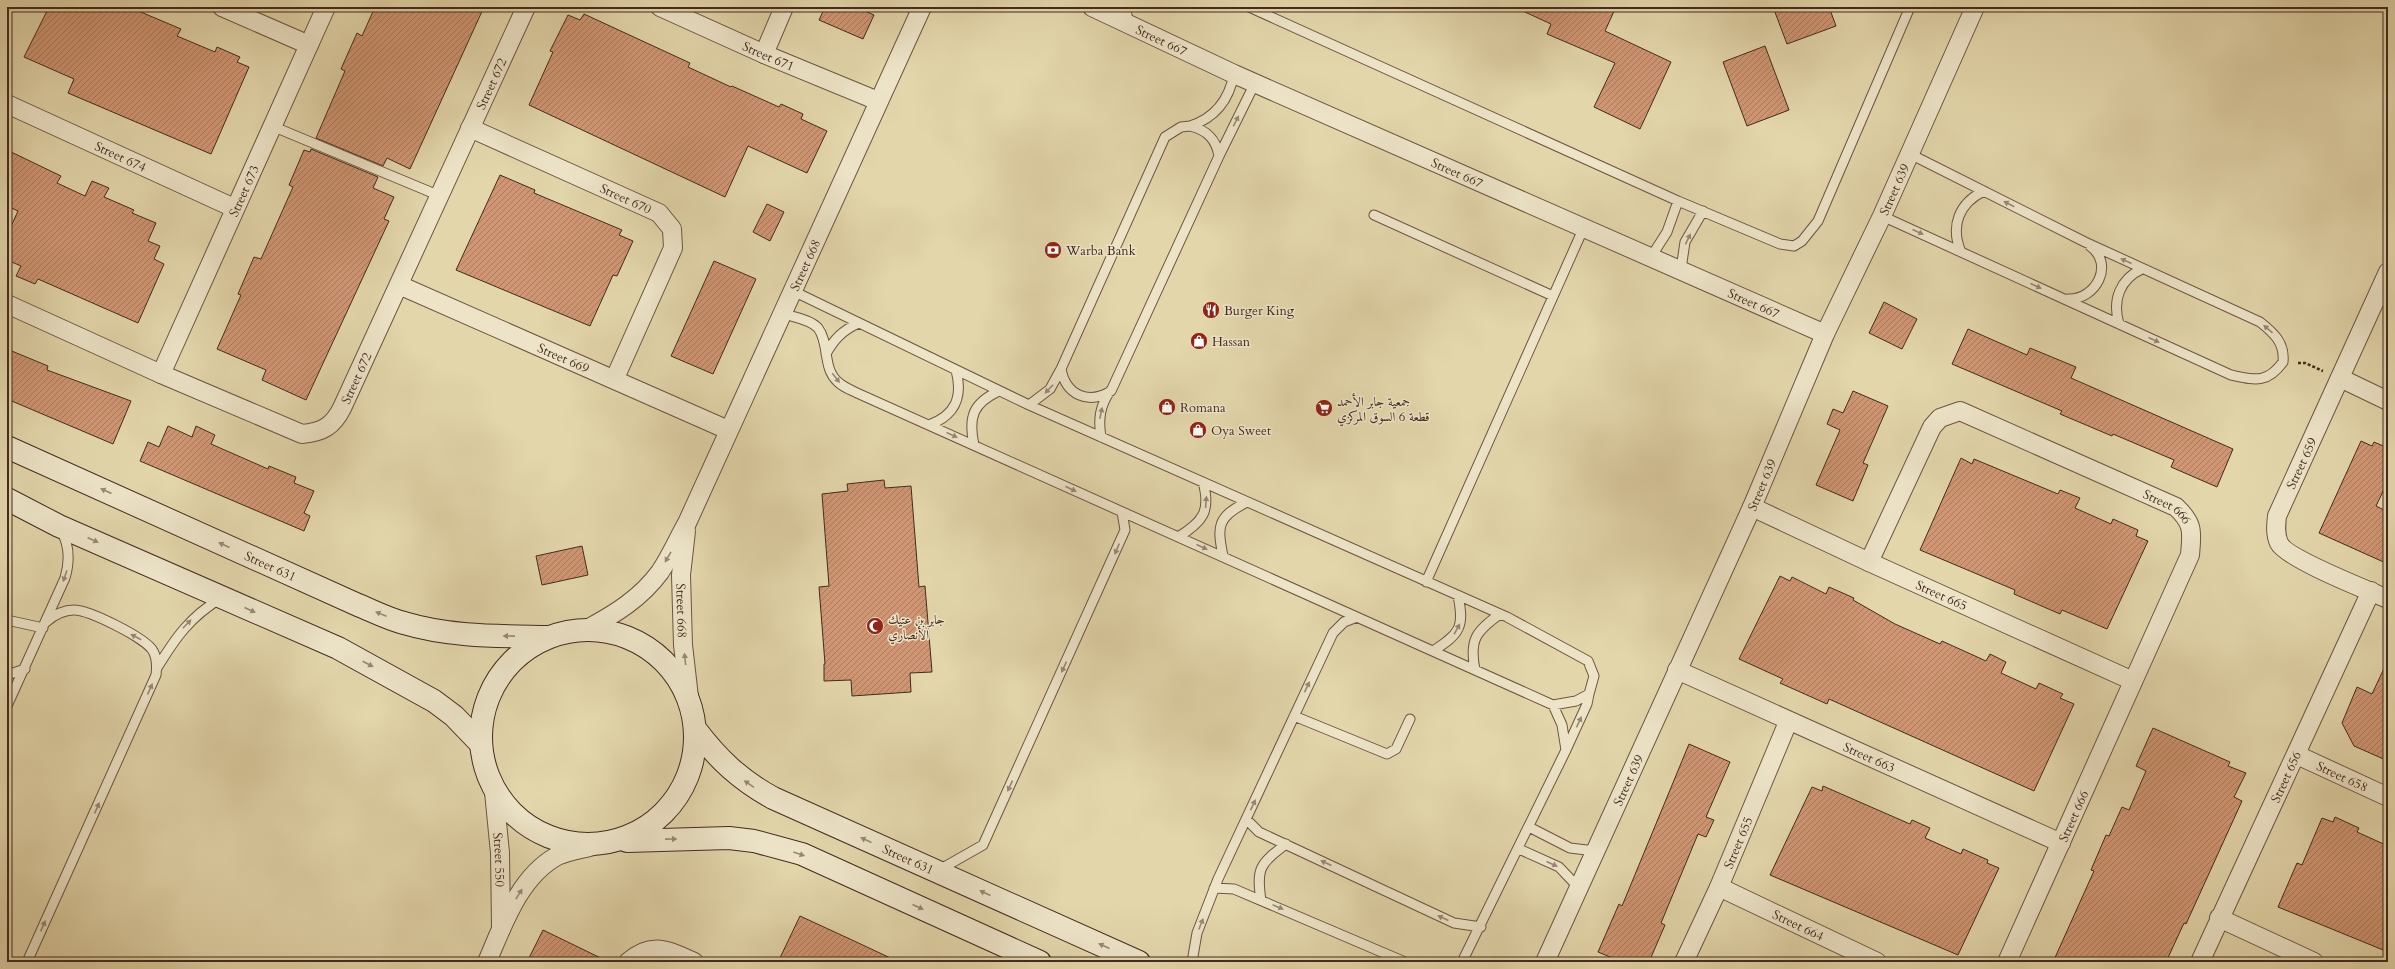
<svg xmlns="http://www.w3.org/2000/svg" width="2395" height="969" font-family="Cardo,Amiri,serif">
  <defs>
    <pattern id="building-hatch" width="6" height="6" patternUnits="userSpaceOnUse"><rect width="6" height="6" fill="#d09673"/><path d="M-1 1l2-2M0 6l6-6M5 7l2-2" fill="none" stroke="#aa7b5e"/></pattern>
  </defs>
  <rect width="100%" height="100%" fill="#e3d6ab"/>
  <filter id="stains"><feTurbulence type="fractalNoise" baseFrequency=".005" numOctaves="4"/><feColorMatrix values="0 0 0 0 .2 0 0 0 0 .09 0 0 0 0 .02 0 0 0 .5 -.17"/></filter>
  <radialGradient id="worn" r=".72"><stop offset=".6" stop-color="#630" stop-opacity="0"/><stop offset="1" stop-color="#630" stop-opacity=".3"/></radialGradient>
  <!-- building -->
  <path fill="url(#building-hatch)" stroke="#442a1e" d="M49,7H129L181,29L177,36L215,52L217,47L240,57L237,62L249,67L211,154L68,93L74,79L24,57Z
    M375,7H484L410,169L387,158L383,166L316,138L345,71L341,69L357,33L362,36Z
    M825,7H856L874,15L863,39L819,20Z
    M1514,7H1616L1605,31L1671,62L1640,129L1594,107L1615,63L1547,34L1551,24Z
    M1773,7H1829L1836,26L1787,44Z
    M584,14L690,63L688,67L731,87L732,86L779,107L781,104L803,114L801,119L827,131L807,173L748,146L725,197L529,105L553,52L550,51L568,15L580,20Z
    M1765,46L1789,110L1747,126L1723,62Z
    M311,149L378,177L373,188L394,197L384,219L389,221L306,400L262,380L266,370L217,349L241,295L238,294L254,257L261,259L293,187L289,185L304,150L310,152Z
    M7,150L61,176L57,183L85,196L92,181L109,188L104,197L134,210L132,213L156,223L148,241L160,246L154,259L164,264L138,323L38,279L35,284L16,276L21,266L7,260V235L18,211L7,206Z
    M500,175L535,190L534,193L622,230L619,235L633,241L617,276L613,275L590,326L456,270Z
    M767,204L784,212L770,241L753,232Z
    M714,261L756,279L713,374L671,356Z
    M1884,302L1917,319L1902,349L1869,333Z
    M1968,329L2027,355L2030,348L2076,367L2071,378L2233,449L2217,487L2171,467L2174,460L2113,434L2112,436L2060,414L2062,411L1952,364Z
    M7,349L48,366L47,370L131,401L113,444L7,399Z
    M1853,391L1888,406L1863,463L1868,465L1853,501L1816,485L1840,430L1827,424L1833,409L1843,413Z
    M168,426L192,437L196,426L215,435L211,444L268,469L269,466L296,477L294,483L314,491L304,513L310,516L304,531L140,461L148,442L159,447Z
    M2361,441L2372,446L2374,442L2388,448V481L2376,506L2388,512V564L2319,533Z
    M1961,458L1972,464L1974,459L2058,494L2060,490L2080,498L2075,508L2111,524L2113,519L2138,530L2136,536L2148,541L2107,629L2062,610L2060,614L2014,594L2015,590L1920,550Z
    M884,480L885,488L911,486L919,587L925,586L932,672L910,673L911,692L852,696L851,680L824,681V664H825L819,587L829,586L822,494L848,491L847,484Z
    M582,546L588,575L542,585L536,556Z
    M1780,576L1790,581L1792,577L1826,594L1829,587L1854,598L1853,600L1895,624L1940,644L1942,641L1986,661L1990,654L2006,662L2001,673L2036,689L2039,683L2063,694L2060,698L2074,704L2034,791L1829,699L1827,704L1780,683L1783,679L1739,659Z
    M2388,660V761L2354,746L2342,723L2357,687L2372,694Z
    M2153,728L2230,762L2228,766L2246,773L2234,797L2242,801L2186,924L2184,923L2166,962H2053L2094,871L2091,870L2106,835L2109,836L2122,807L2129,810L2146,771L2136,766Z
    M1689,744L1730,762L1706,817L1714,820L1706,837L1698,834L1661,923L1665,925L1649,962H1622L1598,952L1619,904L1622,906Z
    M1823,786L1910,824L1912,820L1930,828L1925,838L1961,854L1963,849L1988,860L1987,863L1999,868L1958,955L1770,875L1812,787L1822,791Z
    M2335,817L2359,828L2357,832L2388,846V952L2278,907L2297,863L2302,865L2322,818L2333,822Z
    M800,916L852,940L899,962H778Z
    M543,930L609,962H527Z"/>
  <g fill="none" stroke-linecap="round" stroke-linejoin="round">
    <defs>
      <path id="lane" d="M1126,7L1128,24
        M1249,7L1678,201L1780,244L1794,246L1802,241L1818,221L1910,7
        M272,126L440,196
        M1190,126C1207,130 1216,139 1219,156L1111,391C1088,405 1066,395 1061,369L1165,137L1181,127Z
        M1190,126C1215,118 1229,100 1234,74
        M1219,156L1255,83
        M1374,215L1553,296
        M1882,216L2231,375C2255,380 2267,384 2283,362C2285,343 2274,333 2260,322L2085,242L1910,154
        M1961,252C1950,226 1959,203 1984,191
        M1651,257L1667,232L1678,201
        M1681,269L1685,242L1703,211
        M2068,299C2096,300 2115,264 2090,246
        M781,313C792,317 810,319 818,328C830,344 822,368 838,382C843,387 851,390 857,393L1553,705L1576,701L1589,694L1594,676L1588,661L1507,617L1029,405L791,290
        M2119,324C2112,300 2120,279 2142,269
        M826,354C834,339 843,330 859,323
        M1029,405L1050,389L1061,369
        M929,425C956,415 963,397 956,370
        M1101,437C1098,419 1100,406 1110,391
        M974,445C968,417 973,403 999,391
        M1178,537C1203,522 1211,511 1203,482
        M1223,556C1217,526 1217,517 1247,502
        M1426,582L1584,227
        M7,620L43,628
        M1433,651C1459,634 1465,628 1458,596
        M157,668C176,637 190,617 221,598
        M1475,670C1469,640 1476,631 1500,614
        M7,675L25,669
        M1553,705L1562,725L1566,750
        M7,706L65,578C70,561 70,546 61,530
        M1294,716L1387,754L1396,749L1410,719
        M1246,819L1259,832L1454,923L1481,927
        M1529,827L1570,848L1595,851
        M1519,849L1559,867L1579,888
        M939,870L983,845L1125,530L1122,512
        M1214,888L1234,889L1405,962
        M1261,900C1256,868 1260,864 1286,844
        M27,962L156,675C157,667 157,658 153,651C146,638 89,610 74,610C63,610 54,615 46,622
        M1192,962L1197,933L1218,879L1333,633L1344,622L1357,617
        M1462,962L1566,750L1587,704L1589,694"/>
      <g id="street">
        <path d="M222,7L309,45"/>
        <path id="s1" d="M660,7L764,54L878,101"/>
        <path id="s2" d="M1092,7L1234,74L1825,334"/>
        <path d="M764,54L784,7"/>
        <path id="s3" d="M7,104L234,208"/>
        <path id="s4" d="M470,128L659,213L672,229L673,248L615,378"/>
        <path d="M2388,272L2277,516C2276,525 2275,534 2279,543C2286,558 2369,591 2388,599"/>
        <path id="s5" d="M399,285L728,430"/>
        <path id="s6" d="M7,304L161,374L302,434C323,432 333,426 342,408L526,7"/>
        <path id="s7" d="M161,374L326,7"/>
        <path d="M2340,378L2388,401"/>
        <path id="s8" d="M1752,507L1869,562L2133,681"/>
        <path id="s9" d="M686,531L681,575L683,645L689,697"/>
        <path id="s10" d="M1869,562L1932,427L1940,418L1960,411L2176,507C2194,524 2192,532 2190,555L2007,962"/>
        <path id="s11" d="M587,629C615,614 641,598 660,572C670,557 678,539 687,523L922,7"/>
        <path id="s12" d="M1677,670L2061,843"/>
        <path id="s13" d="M2297,755L2388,797"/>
        <path id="s14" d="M494,792L500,853L501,927"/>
        <path id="s15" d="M1719,887L1877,962"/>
        <path d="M2219,918L2314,962"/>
        <path d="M487,962C503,925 519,877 557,856C568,851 582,849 593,846"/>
        <path d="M628,962C652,941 667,950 694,962"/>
        <path id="s16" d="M1545,962L1752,507L1825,334L1882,216L1975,7"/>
        <path id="s17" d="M1684,962L1719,887L1788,722"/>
        <path id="s18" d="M2200,962L2371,591"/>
      </g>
      <g id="secondary">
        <path id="s19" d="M7,447L358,605C373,611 388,619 404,623C450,637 500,636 548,637"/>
        <path d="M7,499L59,526L338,648L434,701L454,716L480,743"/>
        <circle cx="588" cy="737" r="107"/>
        <path id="s20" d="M696,730C718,759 740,780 773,798L1139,962"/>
        <path d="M627,841L729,838L754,841L802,854L1040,962"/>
      </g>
    </defs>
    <!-- lane casing -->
    <use href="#lane" stroke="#6c5541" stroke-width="11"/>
    <!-- street casing -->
    <use href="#street" stroke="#6c5541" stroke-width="20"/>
    <!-- secondary casing -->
    <use href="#secondary" stroke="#442a1e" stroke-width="24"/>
    <!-- path -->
    <path stroke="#442a1e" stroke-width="2.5" stroke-dasharray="3 2" stroke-linecap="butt" d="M2298,363H2305L2323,371"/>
    <!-- lane -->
    <use href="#lane" stroke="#ede4c8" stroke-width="9"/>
    <!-- street -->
    <use href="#street" stroke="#ede4c8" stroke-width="18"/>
    <!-- secondary -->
    <use href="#secondary" stroke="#ede4c8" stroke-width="22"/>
  </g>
  <!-- one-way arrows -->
  <defs><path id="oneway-solid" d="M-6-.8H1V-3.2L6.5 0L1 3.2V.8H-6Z"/></defs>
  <g fill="#988773">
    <use href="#oneway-solid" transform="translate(1236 121) rotate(-63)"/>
    <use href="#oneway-solid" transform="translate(2009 204) rotate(-153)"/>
    <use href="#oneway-solid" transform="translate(1918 232) rotate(24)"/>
    <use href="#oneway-solid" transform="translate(1688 239) rotate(-64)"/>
    <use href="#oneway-solid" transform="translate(2126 261) rotate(-155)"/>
    <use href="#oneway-solid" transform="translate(2036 286) rotate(24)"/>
    <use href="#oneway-solid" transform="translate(2268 329) rotate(-139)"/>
    <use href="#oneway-solid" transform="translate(2154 340) rotate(25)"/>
    <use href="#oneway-solid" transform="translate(836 378) rotate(52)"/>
    <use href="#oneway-solid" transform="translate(1049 389) rotate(134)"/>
    <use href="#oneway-solid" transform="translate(1101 413) rotate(-78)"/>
    <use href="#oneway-solid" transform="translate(952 435) rotate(24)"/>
    <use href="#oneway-solid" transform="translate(1071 489) rotate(24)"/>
    <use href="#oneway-solid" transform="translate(106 491) rotate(-156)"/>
    <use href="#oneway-solid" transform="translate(1206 502) rotate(-86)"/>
    <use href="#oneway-solid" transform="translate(93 540) rotate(24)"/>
    <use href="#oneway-solid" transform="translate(224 545) rotate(-156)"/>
    <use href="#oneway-solid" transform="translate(1202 547) rotate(24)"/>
    <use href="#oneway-solid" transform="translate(1117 549) rotate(113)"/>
    <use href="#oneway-solid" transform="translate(668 557) rotate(120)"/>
    <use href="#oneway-solid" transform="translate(65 576) rotate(109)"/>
    <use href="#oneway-solid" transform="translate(250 610) rotate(24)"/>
    <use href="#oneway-solid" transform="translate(381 614) rotate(-158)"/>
    <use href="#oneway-solid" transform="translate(187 624) rotate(-46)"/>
    <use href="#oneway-solid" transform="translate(1457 629) rotate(-61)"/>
    <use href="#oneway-solid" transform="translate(509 636) rotate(-179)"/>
    <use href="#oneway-solid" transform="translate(136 637) rotate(-152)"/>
    <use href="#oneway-solid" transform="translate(685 659) rotate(-96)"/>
    <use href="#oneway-solid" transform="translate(368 664) rotate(28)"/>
    <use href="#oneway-solid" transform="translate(1064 667) rotate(115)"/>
    <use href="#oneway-solid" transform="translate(1307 687) rotate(-65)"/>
    <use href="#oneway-solid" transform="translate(150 689) rotate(-66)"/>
    <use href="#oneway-solid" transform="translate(1579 722) rotate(-65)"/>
    <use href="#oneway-solid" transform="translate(749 784) rotate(-146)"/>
    <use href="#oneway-solid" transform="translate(1010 786) rotate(115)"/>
    <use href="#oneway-solid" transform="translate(1253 805) rotate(-65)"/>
    <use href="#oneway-solid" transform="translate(97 808) rotate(-66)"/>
    <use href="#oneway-solid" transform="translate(671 839) rotate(-1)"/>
    <use href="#oneway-solid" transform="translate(866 840) rotate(-156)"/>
    <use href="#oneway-solid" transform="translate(799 854) rotate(19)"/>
    <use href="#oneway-solid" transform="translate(1326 863) rotate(-155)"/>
    <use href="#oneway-solid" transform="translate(1552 864) rotate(24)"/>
    <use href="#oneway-solid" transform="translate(985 893) rotate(-156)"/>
    <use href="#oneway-solid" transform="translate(519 894) rotate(-58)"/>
    <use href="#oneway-solid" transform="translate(918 907) rotate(24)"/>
    <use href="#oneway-solid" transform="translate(1278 907) rotate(23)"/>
    <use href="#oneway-solid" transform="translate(1443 918) rotate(-155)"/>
    <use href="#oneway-solid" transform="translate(1201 924) rotate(-68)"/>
    <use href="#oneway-solid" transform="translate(43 926) rotate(-66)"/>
    <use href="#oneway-solid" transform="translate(1104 946) rotate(-156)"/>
  </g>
  <!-- icons -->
  <defs>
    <symbol id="bank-disc" viewBox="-11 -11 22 22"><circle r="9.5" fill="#8f2418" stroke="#ede4c8"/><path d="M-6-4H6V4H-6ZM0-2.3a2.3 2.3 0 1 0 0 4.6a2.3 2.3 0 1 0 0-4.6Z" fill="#fff"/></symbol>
    <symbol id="restaurant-disc" viewBox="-11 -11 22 22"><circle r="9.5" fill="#8f2418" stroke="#ede4c8"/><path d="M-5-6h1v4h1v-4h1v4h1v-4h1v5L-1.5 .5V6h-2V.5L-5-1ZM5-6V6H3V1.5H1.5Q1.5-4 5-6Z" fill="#fff"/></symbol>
    <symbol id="shop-disc" viewBox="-11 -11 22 22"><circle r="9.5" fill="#8f2418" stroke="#ede4c8"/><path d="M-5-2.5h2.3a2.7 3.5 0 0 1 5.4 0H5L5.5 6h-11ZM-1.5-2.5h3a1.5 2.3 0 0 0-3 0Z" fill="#fff"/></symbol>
    <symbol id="supermarket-disc" viewBox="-11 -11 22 22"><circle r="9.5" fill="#8f2418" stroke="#ede4c8"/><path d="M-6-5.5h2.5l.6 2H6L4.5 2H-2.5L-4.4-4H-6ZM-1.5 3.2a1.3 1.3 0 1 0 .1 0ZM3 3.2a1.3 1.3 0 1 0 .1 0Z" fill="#fff"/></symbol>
    <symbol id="mosque-disc" viewBox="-11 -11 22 22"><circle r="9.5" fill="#8f2418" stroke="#ede4c8"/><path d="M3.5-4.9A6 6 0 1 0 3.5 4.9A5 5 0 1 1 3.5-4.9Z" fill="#fff"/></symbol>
  </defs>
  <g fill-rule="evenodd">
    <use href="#bank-disc" x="1043" y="240" width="20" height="20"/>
    <use href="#restaurant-disc" x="1201" y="300" width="20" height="20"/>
    <use href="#shop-disc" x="1189" y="331" width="20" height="20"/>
    <use href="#shop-disc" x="1157" y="397" width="20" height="20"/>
    <use href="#supermarket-disc" x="1314" y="398" width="20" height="20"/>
    <use href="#shop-disc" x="1188" y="420" width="20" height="20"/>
    <use href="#mosque-disc" x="865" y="616" width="20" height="20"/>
  </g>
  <g text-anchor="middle" stroke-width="3" stroke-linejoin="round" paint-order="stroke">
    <!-- street labels -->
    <g font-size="13" fill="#442a1e" stroke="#ede4c8">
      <text dy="5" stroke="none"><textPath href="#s2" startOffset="77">Street 667</textPath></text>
      <text dy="5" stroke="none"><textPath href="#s1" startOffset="119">Street 671</textPath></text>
      <text dy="5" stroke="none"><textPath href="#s6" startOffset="730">Street 672</textPath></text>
      <text dy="5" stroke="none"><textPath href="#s3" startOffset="125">Street 674</textPath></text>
      <text dy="5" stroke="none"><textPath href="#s2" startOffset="401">Street 667</textPath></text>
      <text dy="5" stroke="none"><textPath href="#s16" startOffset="848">Street 639</textPath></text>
      <text dy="5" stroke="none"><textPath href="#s7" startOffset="201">Street 673</textPath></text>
      <text dy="5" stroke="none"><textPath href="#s4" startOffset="171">Street 670</textPath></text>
      <text dy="5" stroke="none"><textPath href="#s11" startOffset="433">Street 668</textPath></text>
      <text dy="5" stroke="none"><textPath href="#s2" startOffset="725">Street 667</textPath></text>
      <text dy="5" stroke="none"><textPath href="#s5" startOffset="180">Street 669</textPath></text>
      <text dy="5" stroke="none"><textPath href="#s6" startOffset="406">Street 672</textPath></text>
      <text transform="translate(2301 463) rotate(-65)" y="5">Street 659</text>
      <text dy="5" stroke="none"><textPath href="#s16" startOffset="524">Street 639</textPath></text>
      <text dy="5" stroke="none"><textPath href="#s10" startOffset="411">Street 666</textPath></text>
      <text dy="5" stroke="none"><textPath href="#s19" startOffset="289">Street 631</textPath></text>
      <text dy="5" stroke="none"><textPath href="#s8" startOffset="209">Street 665</textPath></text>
      <text dy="5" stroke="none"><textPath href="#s9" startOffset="80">Street 668</textPath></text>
      <text dy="5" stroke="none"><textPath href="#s12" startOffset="211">Street 663</textPath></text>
      <text dy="5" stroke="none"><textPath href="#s13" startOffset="50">Street 658</textPath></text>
      <text dy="5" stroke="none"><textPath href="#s18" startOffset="204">Street 656</textPath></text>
      <text dy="5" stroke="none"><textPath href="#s16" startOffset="200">Street 639</textPath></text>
      <text transform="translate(2073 816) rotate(-66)" y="5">Street 666</text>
      <text dy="5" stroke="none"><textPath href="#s17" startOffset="131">Street 655</textPath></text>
      <text dy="5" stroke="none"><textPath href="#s20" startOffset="252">Street 631</textPath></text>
      <text dy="5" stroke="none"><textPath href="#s14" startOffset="68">Street 550</textPath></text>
      <text dy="5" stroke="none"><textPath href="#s15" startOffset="88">Street 664</textPath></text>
    </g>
    <!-- poi labels -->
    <g font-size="13" fill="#442a1e" stroke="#ede4c8" text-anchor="start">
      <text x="1066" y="255">Warba Bank</text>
      <text x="1224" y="315">Burger King</text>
      <text x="1212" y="346">Hassan</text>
      <text x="1337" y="406">جمعية جابر الأحمد<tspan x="1337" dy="15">قطعة 6 السوق المركزي</tspan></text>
      <text x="1180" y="412">Romana</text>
      <text x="1211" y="435">Oya Sweet</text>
      <text x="888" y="624">جابر بن عتيك<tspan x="888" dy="15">الأنصاري</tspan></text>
    </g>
  </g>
  <!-- margin -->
  <rect width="2395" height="969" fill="none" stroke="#e3d6ab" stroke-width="24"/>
  <rect x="8" y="8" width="2379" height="953" fill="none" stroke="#442a1e" stroke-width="2"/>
  <rect x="12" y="12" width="2371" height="945" fill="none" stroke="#442a1e"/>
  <rect width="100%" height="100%" filter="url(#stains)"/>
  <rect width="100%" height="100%" fill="url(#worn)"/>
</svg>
